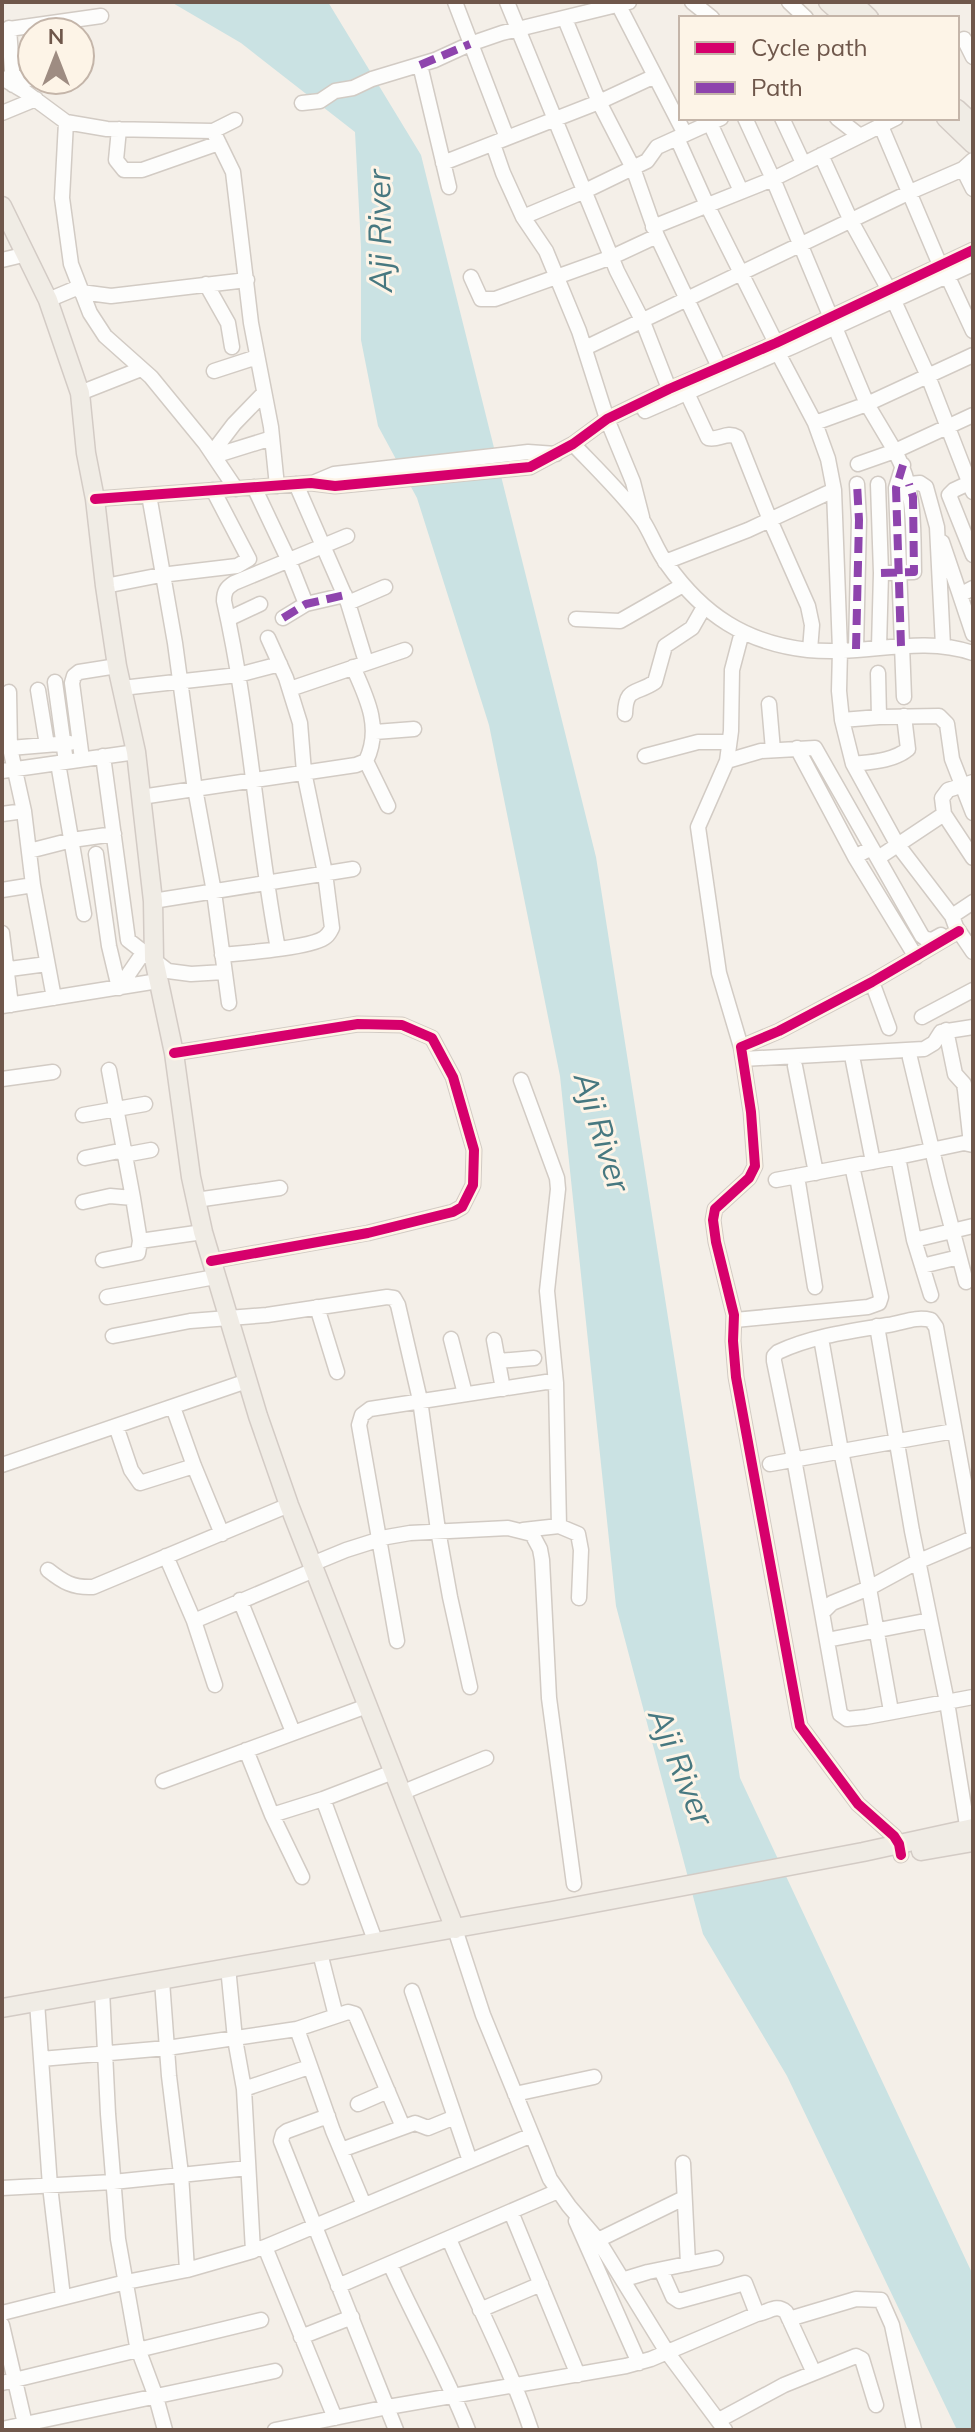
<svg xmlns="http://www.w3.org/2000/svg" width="975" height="2432" font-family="Mulish,sans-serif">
  <rect width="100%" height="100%" fill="#f4efe8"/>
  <!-- water -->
  <path fill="#cae2e3" d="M171,2H328L421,155L596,857L740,1778L973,2275V2430H957L787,2076L703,1934L616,1606L560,1076L489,725L417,498L378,426L361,340V247L355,132L241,43Z"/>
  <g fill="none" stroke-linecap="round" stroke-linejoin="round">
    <defs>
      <path id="minor" d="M455,2L507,138
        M507,2L617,271L643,322L673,399
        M692,2L712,18
        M789,2L806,18
        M619,6L685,134
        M565,19L599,102L633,168L657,236L719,367
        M9,28L13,85
        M2,30L101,16
        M964,39L973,57
        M420,65L449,187
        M13,77L32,79
        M2,78L24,91L66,122L107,129L213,131L235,120
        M50,80L67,81
        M302,103L320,101L335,91L353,88L372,79L435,60L470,44L502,33L629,2
        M2,113L36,99
        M745,118L773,179L867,404L895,451L973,415
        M782,118L803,163
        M837,118L860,136L896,118
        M66,122L62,198L71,264L90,313L105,336L151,377L205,443L236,489
        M710,123L741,191
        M881,126L940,265
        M119,129L116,160L124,170H142L219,143
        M213,131L233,172L251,323L271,427L277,486
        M677,138L707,205L776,343L778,353L815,423L828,459L834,490L840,650L839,691L842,720L853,764L897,844L952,916L956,927L973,952
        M493,144L503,173L523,217L546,251L579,331L607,419L633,482L642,517
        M821,155L851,221L889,290L928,376L973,492
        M443,163L599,102L655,76
        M963,169L973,189
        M523,217L585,191L647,161L657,147L721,118
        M653,227L773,179L860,136
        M2,260L27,254
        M947,275L973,331
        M471,277L481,299H495L612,257L657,236
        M206,284L228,323L232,347
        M81,292L111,296L247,280
        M48,300L79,287
        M585,348L910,192L963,169L973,160
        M214,371L257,357
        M80,393L141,369
        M687,393L708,438C718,441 727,431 737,437L770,520L808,606L812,625L810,650
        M645,411L794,346L973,264
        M815,423L867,404L973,355
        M573,444C596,468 624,495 643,521C652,535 657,551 667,564C703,615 746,643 808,650C864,656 919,635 973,653
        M212,453L234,424L264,393
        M214,456L272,438
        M858,464L895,451C916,491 913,528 914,572L881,573
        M903,465L896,488L904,697
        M315,482L334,474L528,452L556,454
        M969,483L954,490L949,495L973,555
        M296,484L348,603L366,662
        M878,484L881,573L879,647
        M909,484L920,483L926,487L937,527L943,646
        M254,487L289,561L306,604
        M149,495L175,643L194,783L214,892L229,1003
        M95,499L311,483L335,486L530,467L573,444L607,419L669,389L776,343L973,250
        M942,542L960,595
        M665,562L748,530L834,490
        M105,586L161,575L237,566L249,559L213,490
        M973,588L960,595L973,634
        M348,603L385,587
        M283,618L306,604L345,595
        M228,619L260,604
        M576,619L620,621L683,585
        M856,649L859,520L857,484
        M55,682L66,762
        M122,688L238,675L280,664
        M290,689L405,650
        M38,690L47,745
        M9,692L10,748L24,811L33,885L54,998
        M769,704L773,750
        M625,714C626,686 636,695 655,682L665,646L692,628L704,607
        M879,717L939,716L947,724L952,759L973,813
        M842,720L879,717L878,673
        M375,732L414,729
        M10,748L70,743
        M797,748L855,857
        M103,756L128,940L168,971L191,974L224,972
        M645,756L698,742H729
        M82,759L72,683L74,676L79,672L117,666
        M366,761L388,806
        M727,761L761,751L815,748L922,936L926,939L932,940L941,935
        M58,763L84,914
        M853,764C870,762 894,761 908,749L904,716
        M2,771L136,752
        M141,797L356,765L366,761C382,728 367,698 353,667
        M2,814L24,811
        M944,814L973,858
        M871,848L855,857L916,957
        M29,851L72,840L114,834
        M96,854L109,946L119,988
        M878,858L944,814L942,798L948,790L973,782
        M2,890L33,885
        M153,901L353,869
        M952,916L973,902
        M2,933L11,1005
        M278,949C256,833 250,716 224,601C224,592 226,588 234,583L347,536
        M222,955C243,953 309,948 324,938C329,935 329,933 332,928L325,873L304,772L300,723L286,678L268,638
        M2,970L47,964
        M872,982L889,1028
        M119,988L143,953
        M2,1006L158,981
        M922,1017L973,990
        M946,1030L955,1074L964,1084L965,1090L971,1144
        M741,1047L719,973L698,827L727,761L731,731L732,670L742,632
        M174,1053L358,1024L402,1025L432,1038L453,1077L474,1150L473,1185L462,1207L453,1212L368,1233L211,1261
        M910,1058L940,1183L966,1282
        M743,1059L924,1049L934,1043L941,1032L973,1027
        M853,1061L873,1162
        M795,1066L816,1173
        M109,1070L133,1198
        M2,1079L53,1072
        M521,1080L557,1178L558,1189L547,1291L556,1383
        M83,1115L145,1104
        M124,1155L151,1150
        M898,1157L964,1143L973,1145
        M85,1158L124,1150
        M797,1176L815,1287
        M776,1180L898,1157L914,1240
        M196,1200L280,1188
        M83,1202L110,1196L133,1198L140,1241L203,1232
        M103,1260L138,1253L140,1241
        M922,1266L959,1257
        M931,1295L914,1240L973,1226
        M107,1297L215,1277
        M317,1307L337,1372
        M735,1320L868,1307L879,1303L881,1297L852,1166
        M877,1326L912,1531L947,1702L969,1838
        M113,1336L190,1321L267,1315L387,1297L394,1298L398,1305L420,1400L438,1530L450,1597L470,1687
        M821,1338L841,1451L869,1588L891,1711
        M451,1339L465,1394
        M494,1340L503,1389
        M498,1361L534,1358
        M173,1407L194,1466L222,1534
        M116,1426L131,1470L140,1483L194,1466
        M770,1464L954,1431
        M2,1465L247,1381
        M523,1530L559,1526L578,1534L581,1550L579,1598
        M973,1538L917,1562L869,1588L832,1603L822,1613L840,1714L847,1719L866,1717L973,1697
        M166,1556L194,1621L215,1685
        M312,1564L346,1550L387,1537L410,1533L508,1528L532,1534L540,1549L542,1560L549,1698L574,1884
        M48,1570C63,1582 73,1588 93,1587L289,1505
        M240,1600L293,1732
        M822,1613L794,1459L774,1361V1356L778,1352C812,1336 851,1331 888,1325C903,1323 915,1316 931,1320L936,1327L973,1531
        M194,1621L314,1570
        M827,1640L930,1620
        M397,1641L359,1425L362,1415L370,1409L546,1382L556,1383L559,1526
        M246,1750L272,1815L302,1877
        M163,1781L367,1706
        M401,1793L486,1758
        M323,1799L376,1943
        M272,1815L323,1799L393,1772
        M901,1855L899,1844L894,1836L858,1804L800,1726L736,1377L733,1341L734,1315L716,1242L713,1220L715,1209L749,1178L755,1166L751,1112L741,1047L779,1031L872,982L959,931
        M455,1929L483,2015L550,2179L569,2206L598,2240L667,2352L725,2430
        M320,1953L336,2016L297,2029L333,2131L364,2205
        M162,1981L169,2076L181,2174L187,2270
        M102,1990L108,2114L118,2239L137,2346L156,2397L165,2430
        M412,1991L470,2161
        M37,2002L50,2186L63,2297
        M336,2016L348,2012L355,2014L403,2127
        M41,2059L167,2048L297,2029
        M244,2089L309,2067
        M515,2094L594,2077
        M358,2104L388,2091
        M328,2116L287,2131L283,2134L281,2141L396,2430
        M341,2150L415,2123L428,2128L455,2117
        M683,2163L688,2264
        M2,2188L113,2182L248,2168
        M511,2212L578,2375
        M576,2221L639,2363
        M449,2239C476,2303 509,2364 531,2430
        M598,2240L684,2198
        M265,2247L532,2135
        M259,2249L265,2247L335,2418
        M390,2264C415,2320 446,2373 468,2430
        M661,2270L673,2297L679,2301L745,2283L757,2314C768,2313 776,2303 786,2312L814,2373
        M625,2279L648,2272L716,2258
        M338,2286L558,2191
        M480,2310L541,2284
        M2,2313L126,2282L187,2270L253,2251L244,2089L235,2039L228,1967
        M789,2319L856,2299L881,2300L892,2325L914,2430
        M2,2325L25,2424L2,2429
        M301,2337L352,2317
        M2,2383L261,2320
        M719,2420L784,2385L856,2356L862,2359L876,2405
        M25,2424L275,2371
        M275,2430L388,2407L626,2366L651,2359L757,2314"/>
      <path id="major" d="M828,2L846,18
        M852,2L869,18
        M957,109L973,124
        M946,118L973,144
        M2,206L48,300L80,393L86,453L95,499L105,586L117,666L136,752L153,901L154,959L174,1053L191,1177L203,1232L258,1416L289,1505L455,1929
        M921,1851L973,1842
        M2,2008L552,1911L863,1852L973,1828"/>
    </defs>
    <!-- minor casing -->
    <use href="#minor" stroke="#d2cbc4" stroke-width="17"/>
    <!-- major casing -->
    <use href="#major" stroke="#d3cbc5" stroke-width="21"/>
    <!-- minor -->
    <use href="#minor" stroke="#fdfdfc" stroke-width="14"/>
    <!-- major -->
    <use href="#major" stroke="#f0ece5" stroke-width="18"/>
    <!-- quiet -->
    <path stroke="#8e44ad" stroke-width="8" stroke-dasharray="16 8" stroke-linecap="butt" d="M420,65L470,44
      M881,573L914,572L913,497L909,484
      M283,618L306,604L345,595
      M901,646L896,488L903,465
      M856,649L859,520L857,484"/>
    <defs>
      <path id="cycleway" d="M95,499L311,483L335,486L530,467L573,444L607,419L669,389L776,343L973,250
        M174,1053L358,1024L402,1025L432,1038L453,1077L474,1150L473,1185L462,1207L453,1212L368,1233L211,1261
        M901,1855L899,1844L894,1836L858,1804L800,1726L736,1377L733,1341L734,1315L716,1242L713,1220L715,1209L749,1178L755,1166L751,1112L741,1047L779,1031L872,982L959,931"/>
    </defs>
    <!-- cycleway casing -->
    <use href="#cycleway" stroke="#fdf4e7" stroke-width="15"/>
    <!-- cycleway -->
    <use href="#cycleway" stroke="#d6006c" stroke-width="10"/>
  </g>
  <g text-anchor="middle" stroke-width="6" stroke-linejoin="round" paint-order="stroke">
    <!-- water labels -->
    <g font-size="32" font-style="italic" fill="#477880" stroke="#fdf4e7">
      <text transform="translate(380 231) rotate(-91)" y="11">Aji River</text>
      <text transform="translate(602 1132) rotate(73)" y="11">Aji River</text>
      <text transform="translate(681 1767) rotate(68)" y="11">Aji River</text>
    </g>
  </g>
  <!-- border -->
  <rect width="975" height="2432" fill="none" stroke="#6f574b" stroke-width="8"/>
  <!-- legend -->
  <rect x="679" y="16" width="280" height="104" fill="#fdf4e7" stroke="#c4b5a9" stroke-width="2"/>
  <rect x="695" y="42" width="40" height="12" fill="#d6006c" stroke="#c4b5a9" stroke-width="2"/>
  <text x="751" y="56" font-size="24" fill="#6f574b">Cycle path</text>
  <rect x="695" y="82" width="40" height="12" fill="#8e44ad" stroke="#c4b5a9" stroke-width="2"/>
  <text x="751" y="96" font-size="24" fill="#6f574b">Path</text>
  <!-- north arrow -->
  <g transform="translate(56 56)"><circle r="38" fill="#fdf4e7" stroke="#c4b5a9" stroke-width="2"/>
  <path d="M0-6L14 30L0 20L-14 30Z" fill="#9e8c82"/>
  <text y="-12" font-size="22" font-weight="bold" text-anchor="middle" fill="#6f574b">N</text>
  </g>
</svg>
